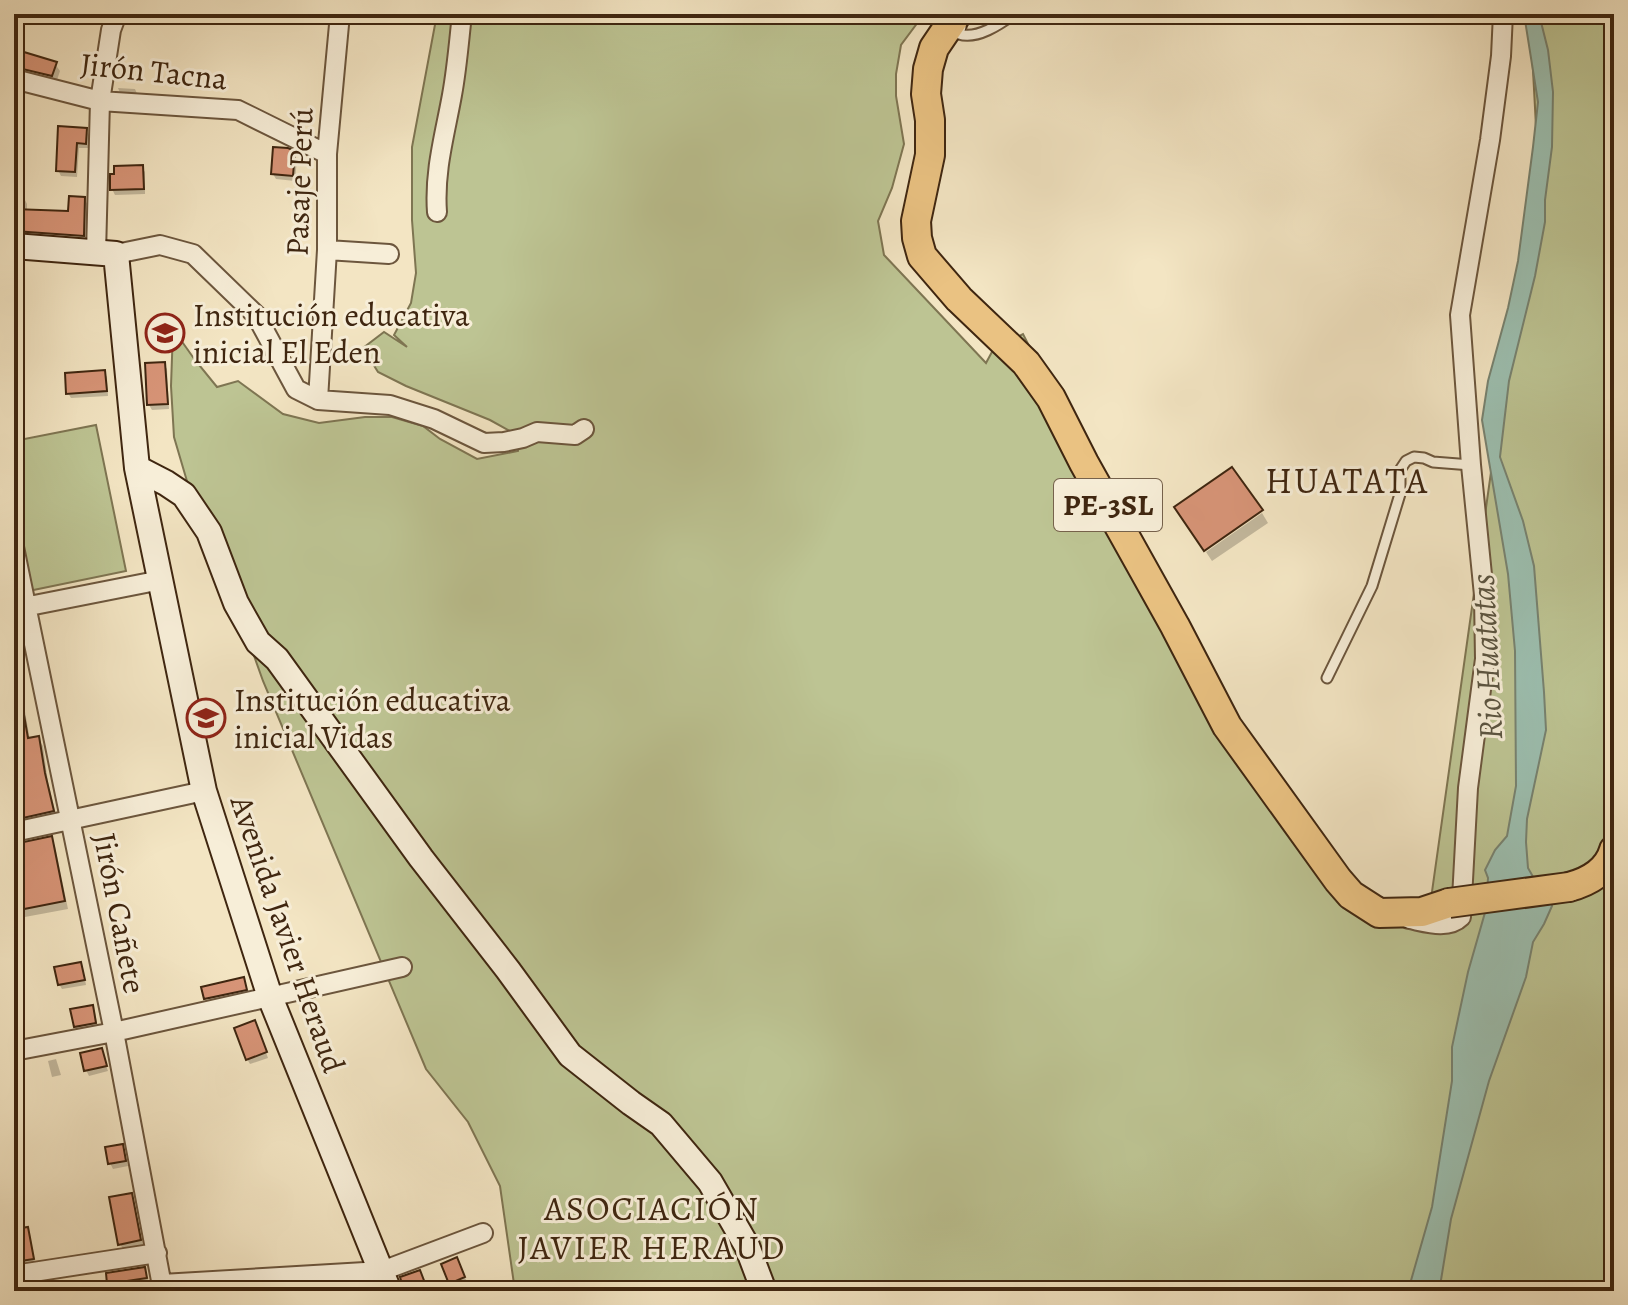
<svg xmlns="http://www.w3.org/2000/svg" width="1628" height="1305" font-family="Alegreya,serif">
  <rect width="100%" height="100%" fill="#f3e5c3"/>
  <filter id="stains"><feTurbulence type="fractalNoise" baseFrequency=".0025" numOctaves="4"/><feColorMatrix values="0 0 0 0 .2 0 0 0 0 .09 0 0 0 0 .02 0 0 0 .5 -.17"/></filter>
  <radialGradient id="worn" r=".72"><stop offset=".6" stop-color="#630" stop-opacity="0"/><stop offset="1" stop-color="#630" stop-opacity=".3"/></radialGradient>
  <!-- green -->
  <path fill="#bdc493" stroke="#7e7552" stroke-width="2" d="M437,14H924L901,45L896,74V96L904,144L892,188L878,221L884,255L986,363L993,350L1023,334L1196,669L1371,903L1430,906L1537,145L1530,14H1614V1291H515L500,1186L468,1122L426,1069L263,681L233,597L194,505L174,437L171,386L173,329L195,360L217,387L238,381L283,414L319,423L365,417H392L423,426L440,439L477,459L518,451L519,436L490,420L406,386L378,372L363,348L384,332L407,347L394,335L411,303L416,273L412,220V147Z
    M96,425L126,571L14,594V441Z"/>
  <!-- water -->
  <path fill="#9cbfb0" stroke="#778270" stroke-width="2" d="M1524,14H1539L1548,50L1553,92L1552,147L1545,200V222L1535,276L1509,381L1500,457L1523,521L1534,566L1544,692L1546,730L1527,819L1526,842L1528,868L1536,882L1551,889L1552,906L1544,924L1533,942L1526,977L1489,1081L1451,1219L1441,1280L1433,1291H1408L1432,1207L1452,1081V1047L1468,972L1486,909L1488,878L1485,870L1495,850L1507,836L1516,786L1515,651L1508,574L1482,420L1488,381L1508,308L1518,261L1533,147L1538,102Z"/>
  <!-- shadow -->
  <path fill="#0003" d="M14,51L55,64L60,71L56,83L14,75Z
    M118,88L135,89L138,96L121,95Z
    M86,130L89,135L88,148H79L77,177L61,176L58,170Z
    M293,153L297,159L295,181L276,179L273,174Z
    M142,167L145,172V194L115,195L112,189L116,176Z
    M14,197L24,198L27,204V212L70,213L84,199L88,205L87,242L14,239Z
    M164,364L167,369L169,409L152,410L149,405Z
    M104,372L107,377L108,396L71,398L68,393Z
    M1262,513L1268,523L1212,561L1206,552Z
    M14,649L30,740L38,739L43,746L48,782L57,818L14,828Z
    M51,838L55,846L68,909L14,919V845Z
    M80,964L83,969L86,985L62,989L59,984Z
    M243,979L248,995L209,1004L204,988Z
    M14,1005L19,1014L26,1045L14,1049Z
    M92,1007L95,1012L98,1028L78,1032L76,1027L73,1010Z
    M257,1027L268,1058L250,1064L247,1059Z
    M101,1051L108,1071L89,1076L86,1070Z
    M56,1059L61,1075L52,1077L48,1061Z
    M122,1146L125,1151L128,1166L113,1169L110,1163Z
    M131,1195L134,1200L143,1245L123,1249L120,1244Z
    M27,1229L30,1234L35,1264L20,1267L17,1262L14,1246V1231Z
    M459,1265L467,1282L454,1288L451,1283Z
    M144,1269L149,1283L112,1289L109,1283Z
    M45,1284L48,1291H26L25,1287Z"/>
  <!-- building -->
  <path fill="#d79477" stroke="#3f2610" stroke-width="2" d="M14,49L57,62L52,76L14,67Z
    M58,126L87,128L86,144L77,143L75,172L56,171Z
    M273,147L288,148L295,151L293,176L271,174Z
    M143,165L144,189L110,190V174H114V166Z
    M69,196L85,197L84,236L14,231V209L68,211Z
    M165,362L168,404L147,405L145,363Z
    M105,370L107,391L66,394L65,373Z
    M1232,467L1263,510L1204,551L1174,507Z
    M20,692L28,738L39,736L45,773L54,811L14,820V693Z
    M52,836L65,901L14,911V844Z
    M81,962L85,980L58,985L54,967Z
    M244,977L247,990L204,999L201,987Z
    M93,1005L96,1023L74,1027L70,1009Z
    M255,1020L267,1052L246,1060L234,1028Z
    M102,1048L107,1066L84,1071L80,1053Z
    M123,1144L126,1161L108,1164L105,1147Z
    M132,1193L141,1240L118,1245L109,1197Z
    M28,1227L34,1259L14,1262V1229Z
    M457,1257L465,1277L449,1284L441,1264Z
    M145,1267L147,1278L107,1284L106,1273Z
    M420,1270L428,1291H404L400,1277Z"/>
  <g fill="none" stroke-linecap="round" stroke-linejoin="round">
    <defs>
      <path id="service" d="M961,27L959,34C977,40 1000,24 1014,14
        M1327,678L1372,586L1400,494V470L1406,461L1414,457L1424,458L1433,462L1471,465"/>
      <path id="minor" d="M14,79L100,101L238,110L327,154
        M437,212C434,171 445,134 452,95C457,68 459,41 462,14
        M327,250L389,254
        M96,253L100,101L111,30L117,14
        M116,254L160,245L193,254L256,315L296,389L318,400L390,405L434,419L484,443L504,442L523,438L537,432L575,435L584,429
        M318,400L327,250V154L340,14
        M14,547L114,1032L163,1291
        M14,609L161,580
        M14,832L204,791
        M1409,919C1425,922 1448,930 1461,917L1468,788L1485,659L1484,595L1471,465L1460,315L1490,140L1501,56L1503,14
        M14,1051L114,1032L402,967
        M14,1275L157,1253
        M162,1284L382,1271L483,1233"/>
      <path id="secondary" d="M14,246L116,254L137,468L204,791L270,997L389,1291
        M137,468L166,483L184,495L209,532L236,603L258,642L277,659L421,858L508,970L570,1055L631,1103L661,1124L710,1182L747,1246L764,1291"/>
      <path id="primary" d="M957,14L934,48L928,69L926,94L930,120V155L916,221L917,238L922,256L959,299L1026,363L1051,398L1084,463L1175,626L1227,726L1338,880L1351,895L1379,913L1422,912L1449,903
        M1569,887C1588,882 1608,871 1614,850"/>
    </defs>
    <!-- service casing -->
    <use href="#service" stroke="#6c563d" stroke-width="13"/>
    <!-- minor casing -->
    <use href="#minor" stroke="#6c563d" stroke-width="22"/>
    <!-- secondary casing -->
    <use href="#secondary" stroke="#3f2610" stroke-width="28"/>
    <!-- primary casing -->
    <use href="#primary" stroke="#3f2610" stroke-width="32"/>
    <!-- service -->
    <use href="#service" stroke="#f7eed8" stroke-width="9"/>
    <!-- minor -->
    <use href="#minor" stroke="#f7eed8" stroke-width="18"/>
    <!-- secondary -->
    <use href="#secondary" stroke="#f7eed8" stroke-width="24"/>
    <!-- primary -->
    <use href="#primary" stroke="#eac282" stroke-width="28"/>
    <defs>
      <path id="primary-bridge" d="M1449,903L1569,887"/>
    </defs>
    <!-- primary-bridge casing -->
    <use href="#primary-bridge" stroke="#3f2610" stroke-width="32" stroke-linecap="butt"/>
    <!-- primary-bridge -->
    <use href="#primary-bridge" stroke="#eac282" stroke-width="28"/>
  </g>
  <!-- icons -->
  <defs>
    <symbol id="school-ring" viewBox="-11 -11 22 22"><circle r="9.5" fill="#f7eed8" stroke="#8f2418" stroke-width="1.5"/><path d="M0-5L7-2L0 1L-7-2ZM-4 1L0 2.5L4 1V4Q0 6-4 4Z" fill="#8f2418"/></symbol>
  </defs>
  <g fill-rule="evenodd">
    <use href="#school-ring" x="143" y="311" width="44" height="44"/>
    <use href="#school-ring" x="184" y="696" width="44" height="44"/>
  </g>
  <g text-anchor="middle" stroke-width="6" stroke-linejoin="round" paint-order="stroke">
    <!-- shield labels -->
    <rect fill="#f7eed8" stroke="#76624c" stroke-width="2" x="1054" y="479" width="108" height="52" rx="6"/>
    <g font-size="30" font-weight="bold" fill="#3f2610">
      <text x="1108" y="515">PE-3SL</text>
    </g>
    <!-- street labels -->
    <g font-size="32" fill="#3f2610" stroke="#f7eed8">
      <text transform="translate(154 71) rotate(6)" y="11">Jirón Tacna</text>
      <text transform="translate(299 182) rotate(-88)" y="11">Pasaje Perú</text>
      <text transform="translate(120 913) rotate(79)" y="11">Jirón Cañete</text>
      <text transform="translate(288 934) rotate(71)" y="11">Avenida Javier Heraud</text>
    </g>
    <!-- poi labels -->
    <g font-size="32" fill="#3f2610" stroke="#f7eed8" text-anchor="start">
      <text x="193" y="326">Institución educativa<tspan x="193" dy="37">inicial El Eden</tspan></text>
      <text x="234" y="711">Institución educativa<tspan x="234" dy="37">inicial Vidas</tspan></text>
    </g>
    <!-- water labels -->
    <g font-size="34" font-style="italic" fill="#5b5440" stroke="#f7eed8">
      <text transform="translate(1486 657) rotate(-93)" y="12">Rio Huatatas</text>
    </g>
    <!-- neighbourhood labels -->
    <g font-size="34" letter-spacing="2" fill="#3f2610" stroke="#f7eed8">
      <text x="652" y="1220">ASOCIACIÓN<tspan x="652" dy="39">JAVIER HERAUD</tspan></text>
    </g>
    <!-- quarter labels -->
    <g font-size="36" letter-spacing="2" fill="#3f2610" stroke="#f7eed8">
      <text x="1347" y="493">HUATATA</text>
    </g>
  </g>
  <!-- margin -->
  <rect width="1628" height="1305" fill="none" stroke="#f3e5c3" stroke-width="48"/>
  <rect x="16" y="16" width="1596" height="1273" fill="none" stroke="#3f2610" stroke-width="4"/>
  <rect x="24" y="24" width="1580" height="1257" fill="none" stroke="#3f2610" stroke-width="2"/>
  <rect width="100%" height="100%" filter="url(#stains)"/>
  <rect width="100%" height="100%" fill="url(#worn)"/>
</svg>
